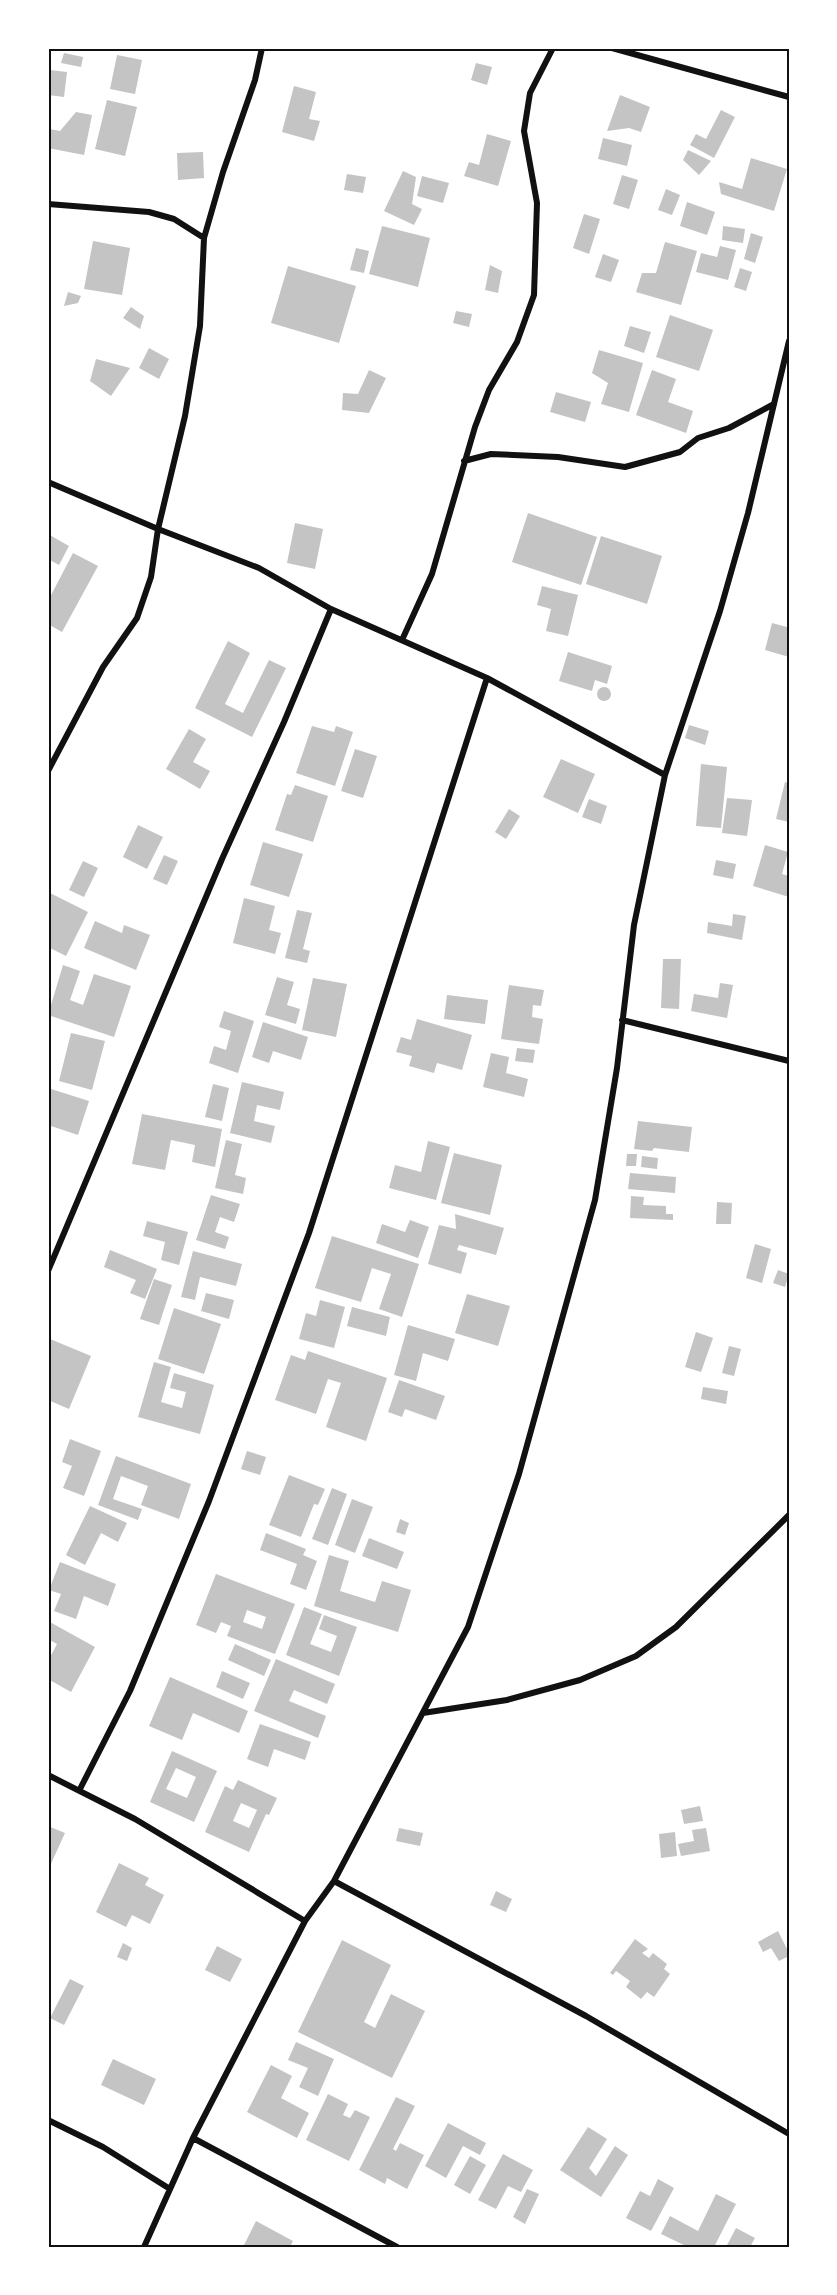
<svg xmlns="http://www.w3.org/2000/svg" width="837" height="2295" font-family="'Noto Sans',sans-serif">
  <rect width="100%" height="100%" fill="#fff"/>
  <!-- building -->
  <path fill="#c4c4c4" fill-rule="evenodd" d="M64,53L83,57L81,67L61,63Z
    M117,55L142,60L135,94L110,89Z
    M476,63L492,67L487,85L471,80Z
    M50,70L67,72L64,97L48,95Z
    M294,86L316,92L309,119L320,121L314,141L282,132Z
    M620,95L650,107L641,132L629,128L607,131Z
    M107,100L137,107L125,156L95,149Z
    M721,110L735,117L714,158L690,145L696,134L706,139Z
    M76,112L92,115L84,155L48,148L50,129L60,131Z
    M487,134L511,141L498,186L464,176L469,162L479,165Z
    M603,138L632,145L627,166L598,159Z
    M688,150L711,161L699,175L683,160Z
    M203,152L204,178L178,180L177,153Z
    M751,158L787,169L774,211L721,194L719,182L742,189Z
    M403,171L416,177L412,204L422,209L414,225L384,211Z
    M347,174L366,177L363,193L344,190Z
    M622,175L638,180L629,209L613,204Z
    M422,176L449,183L443,203L417,196Z
    M666,189L680,195L672,215L658,210Z
    M687,202L715,212L707,235L680,226Z
    M584,214L600,219L589,254L573,248Z
    M382,226L430,238L418,287L369,274Z
    M723,226L745,229L743,243L722,240Z
    M751,233L763,237L755,263L744,259Z
    M93,241L130,248L122,295L84,289Z
    M665,242L697,251L681,305L636,292L642,273H656Z
    M720,246L736,250L728,280L696,272L701,253L717,257Z
    M356,248L369,251L364,273L350,270Z
    M603,254L619,260L611,282L595,277Z
    M490,265L502,271L498,293L485,290Z
    M288,266L356,286L339,343L271,323Z
    M740,268L752,272L746,291L734,287Z
    M68,292L81,296L78,303L64,306Z
    M131,307L144,316L140,329L123,318Z
    M456,311L472,314L469,327L453,323Z
    M670,315L713,330L699,371L656,357Z
    M630,326L651,332L644,353L624,346Z
    M149,348L169,359L159,379L139,368Z
    M599,350L643,363L629,412L601,404L608,383L592,373Z
    M96,359L130,368L111,396L90,381Z
    M369,370L386,378L369,413L342,410L343,393L358,394Z
    M652,370L676,379L668,402L693,411L686,433L636,415Z
    M556,392L591,402L585,422L550,412Z
    M528,513L597,537L581,585L512,562Z
    M295,523L323,529L315,569L287,563Z
    M48,534L69,546L59,565L48,559Z
    M601,536L662,556L647,604L586,584Z
    M73,553L98,566L62,632L48,624V601Z
    M542,586L578,595L568,636L546,631L551,609L537,605Z
    M772,623L787,627L789,623V657L765,650Z
    M228,641L250,653L225,704L243,713L269,660L286,668L252,737L195,708Z
    M568,652L612,666L607,684L595,680L592,691L559,681Z
    M597 694a7 7 0 1 1 14 0a7 7 0 1 1-14 0Z
    M689,725L709,731L705,745L685,738Z
    M312,726L334,732L336,726L353,732L335,786L296,773Z
    M189,729L206,739L193,762L210,771L200,789L166,769Z
    M355,749L377,756L363,798L341,791Z
    M561,759L595,774L578,813L543,797Z
    M701,764L727,767L721,828L696,826Z
    M785,782L789,783V822L776,819Z
    M295,785L328,796L313,842L275,830L287,794L291,795Z
    M727,798L752,800L747,836L722,833Z
    M589,799L607,806L601,824L582,817Z
    M509,809L520,816L506,839L495,832Z
    M138,825L163,837L147,869L123,857Z
    M263,842L303,854L289,897L250,885Z
    M765,845L788,852L782,874L789,876V897L753,886Z
    M164,855L178,861L167,885L153,879Z
    M716,860L736,864L733,879L713,875Z
    M83,861L98,868L84,897L69,890Z
    M48,892L88,912L66,956L48,947Z
    M244,898L275,906L269,930L281,933L275,954L233,943Z
    M297,910L312,913L303,949L310,951L307,963L285,958Z
    M733,914L746,916L742,940L707,933L708,922L732,926Z
    M95,921L122,933L124,925L150,935L136,970L84,948Z
    M663,959H681L679,1009L661,1008Z
    M63,965L80,971L70,1000L83,1005L94,974L131,986L114,1037L48,1015Z
    M277,977L294,982L287,1005L300,1009L296,1024L265,1015Z
    M313,978L347,984L336,1037L302,1030Z
    M720,983L733,985L727,1018L691,1011L694,994L718,998Z
    M509,985L544,990L541,1006L533,1005L532,1017L543,1019L539,1044L501,1039Z
    M447,995L488,1000L485,1024L444,1019Z
    M224,1011L254,1021L238,1073L209,1063L214,1046L226,1050L231,1031L219,1027Z
    M417,1019L472,1035L462,1070L437,1063L434,1073L409,1066L412,1056L396,1052L401,1037L411,1040Z
    M263,1022L308,1037L301,1060L273,1051L269,1063L252,1057Z
    M71,1033L105,1041L92,1090L59,1081Z
    M517,1048L535,1050L533,1063L515,1061Z
    M491,1053L509,1057L506,1073L528,1079L524,1097L483,1087Z
    M242,1082L284,1092L280,1110L257,1105L254,1121L275,1126L271,1143L230,1133Z
    M213,1084L229,1088L222,1121L205,1117Z
    M48,1088L89,1101L78,1135L48,1125Z
    M142,1114L222,1129L215,1167L192,1162L195,1145L171,1140L165,1170L132,1164Z
    M638,1121L692,1127L689,1152L654,1148L652,1151L634,1149Z
    M226,1140L242,1144L235,1175L246,1178L243,1194L215,1188Z
    M428,1141L450,1147L436,1200L389,1188L395,1165L421,1172Z
    M454,1153L502,1165L490,1215L441,1203Z
    M627,1154H637L636,1166H626Z
    M642,1156L658,1158L657,1169L641,1167Z
    M630,1173L676,1177L675,1193L628,1189Z
    M211,1195L240,1204L234,1222L220,1217L215,1232L229,1237L225,1249L196,1240Z
    M631,1196L644,1197L643,1205L666,1206V1214H673V1220L630,1218Z
    M717,1202L732,1203L731,1224H716Z
    M455,1214L504,1228L496,1255L459,1245L457,1250L467,1253L461,1274L428,1264L439,1225L456,1229Z
    M410,1220L429,1227L418,1258L376,1243L382,1224L405,1232Z
    M147,1221L188,1232L179,1265L161,1260L165,1242L143,1236Z
    M332,1236L419,1264L402,1317L379,1309L391,1274L372,1268L361,1302L315,1288Z
    M755,1244L771,1249L762,1283L746,1278Z
    M110,1250L157,1269L145,1299L130,1293L136,1280L104,1267Z
    M193,1251L242,1264L236,1286L200,1277L195,1300L181,1297Z
    M778,1270L789,1274L785,1287L773,1283Z
    M154,1279L172,1285L159,1325L140,1319Z
    M206,1293L234,1300L229,1319L201,1311Z
    M467,1294L510,1306L498,1346L455,1333Z
    M320,1300L345,1307L334,1348L299,1339L306,1313L316,1316Z
    M352,1307L390,1317L386,1336L347,1326Z
    M174,1308L221,1324L204,1374L158,1359Z
    M408,1325L455,1339L448,1361L423,1353L416,1381L394,1375Z
    M696,1332L713,1338L701,1372L685,1367Z
    M50,1339L91,1356L69,1409L48,1400V1344Z
    M729,1346L741,1349L734,1376L722,1373Z
    M308,1351L387,1378L366,1441L326,1427L341,1383L328,1379L316,1414L275,1400L291,1355L305,1360Z
    M154,1362L171,1367L161,1402L182,1408L186,1392L170,1388L174,1373L214,1385L200,1434L138,1417Z
    M399,1380L445,1396L436,1420L405,1409L402,1417L388,1412Z
    M703,1387L728,1391L726,1404L701,1399Z
    M70,1439L101,1451L84,1496L63,1488L72,1466L62,1462Z
    M247,1451L266,1457L260,1475L241,1469Z
    M116,1456L191,1484L179,1519L141,1505L148,1486L121,1476L113,1499L142,1509L138,1520L98,1505Z
    M289,1475L325,1489L318,1505L314,1504L301,1537L269,1525Z
    M332,1488L347,1494L328,1545L312,1539Z
    M352,1499L373,1507L355,1553L335,1545Z
    M90,1506L127,1523L118,1542L101,1533L85,1565L66,1555Z
    M400,1519L409,1523L405,1535L396,1532Z
    M266,1533L306,1549L303,1555L317,1561L306,1590L290,1584L297,1564L260,1550Z
    M369,1538L404,1552L397,1569L362,1556Z
    M329,1555L349,1561L340,1591L375,1602L382,1581L411,1590L398,1632L314,1606Z
    M60,1562L116,1584L108,1606L84,1596L76,1619L54,1611L61,1594L49,1590Z
    M216,1574L295,1604L275,1654L227,1636L231,1626L221,1622L216,1633L196,1625ZM247,1610L266,1617L262,1629L243,1622Z
    M304,1607L322,1614L310,1644L331,1652L337,1636L319,1629L324,1615L357,1627L339,1676L286,1655Z
    M48,1621L95,1647L71,1692L48,1679V1661L57,1644L48,1639Z
    M235,1644L271,1660L264,1676L228,1660Z
    M276,1659L335,1684L327,1704L294,1690L289,1701L326,1716L318,1738L254,1711Z
    M222,1671L250,1683L243,1699L216,1687Z
    M170,1677L248,1711L239,1733L193,1713L182,1740L149,1726Z
    M260,1724L311,1742L305,1760L274,1749L268,1767L247,1759Z
    M172,1751L217,1771L194,1822L150,1802ZM176,1768L196,1777L187,1798L166,1789Z
    M238,1780L277,1798L269,1815L266,1814L249,1852L205,1832L225,1786L233,1790ZM241,1803L257,1810L249,1828L233,1821Z
    M700,1806L703,1821L684,1824L681,1810Z
    M48,1826L65,1833L50,1866H48Z
    M399,1828L423,1833L420,1846L396,1841Z
    M706,1828L710,1851L681,1856L678,1844L694,1841L692,1830Z
    M675,1832L677,1856L661,1858L659,1834Z
    M119,1863L149,1878L145,1885L164,1895L150,1924L132,1915L126,1927L96,1912Z
    M496,1891L512,1899L506,1912L490,1905Z
    M778,1931L789,1953V1956L779,1961L771,1948L763,1952L758,1942Z
    M635,1939L648,1949L642,1953L649,1958L653,1953L667,1964L664,1969L670,1974L654,1997L647,1992L641,1999L626,1987L630,1981L616,1971L613,1975L610,1973Z
    M342,1940L391,1965L364,2022L375,2028L391,1994L425,2011L392,2078L298,2032Z
    M123,1943L132,1948L127,1961L117,1957Z
    M217,1946L242,1959L230,1982L205,1970Z
    M70,1979L84,1986L64,2025L50,2018Z
    M296,2042L334,2059L318,2096L299,2087L308,2068L288,2060Z
    M113,2059L156,2079L144,2105L101,2085Z
    M271,2065L292,2076L281,2098L309,2113L297,2138L247,2112Z
    M328,2094L348,2104L343,2115L350,2118L355,2110L370,2117L349,2161L306,2140Z
    M396,2097L415,2106L393,2149L396,2151L400,2143L424,2155L407,2189L387,2178L385,2184L359,2170Z
    M448,2123L486,2143L480,2155L463,2146L446,2178L425,2166Z
    M588,2127L607,2139L589,2168L596,2176L615,2146L628,2155L601,2197L560,2170Z
    M503,2154L533,2170L521,2192L508,2186L496,2209L478,2200Z
    M470,2156L486,2165L470,2194L454,2185Z
    M658,2179L674,2188L651,2231L626,2218L640,2191L650,2196Z
    M527,2189L539,2194L525,2224L513,2217Z
    M716,2194L736,2204L714,2247H688L661,2234L670,2216L698,2231Z
    M256,2221L293,2241L290,2247H243Z
    M736,2228L755,2238L750,2247H726Z"/>
  <g fill="none" stroke-linecap="round" stroke-linejoin="round">
    <!-- minor -->
    <path stroke="#111" stroke-width="6" d="M612,48L789,97
      M48,204L149,212L174,219L204,238
      M464,461L491,454L558,457L625,467L680,452L698,438L729,428L774,404
      M48,482L158,529L259,568L331,609L487,678L665,775
      M402,640L432,574L475,427L489,390L517,342L534,295L537,203L524,131L530,93L553,48
      M48,771L103,667L137,618L151,577L158,529L185,416L200,326L204,238L223,172L255,80L262,48
      M622,1020L789,1061
      M48,1271L222,859L284,722L331,609
      M423,1713L507,1700L580,1680L636,1656L676,1627L789,1515
      M48,1775L135,1819L305,1921
      M80,1789L130,1691L209,1501L309,1233L487,678
      M334,1881L586,2016L789,2134
      M48,2120L103,2147L170,2189
      M193,2138L397,2247
      M144,2247L193,2138L305,1921L334,1881L468,1627L519,1474L595,1200L617,1068L634,925L665,775L720,611L748,513L789,341"/>
  </g>
  <!-- border -->
  <rect width="837" height="2295" fill="none" stroke="#ffffff" stroke-width="99"/>
  <rect x="50" y="50" width="738" height="2196" fill="none" stroke="#111" stroke-width="2"/>
</svg>
